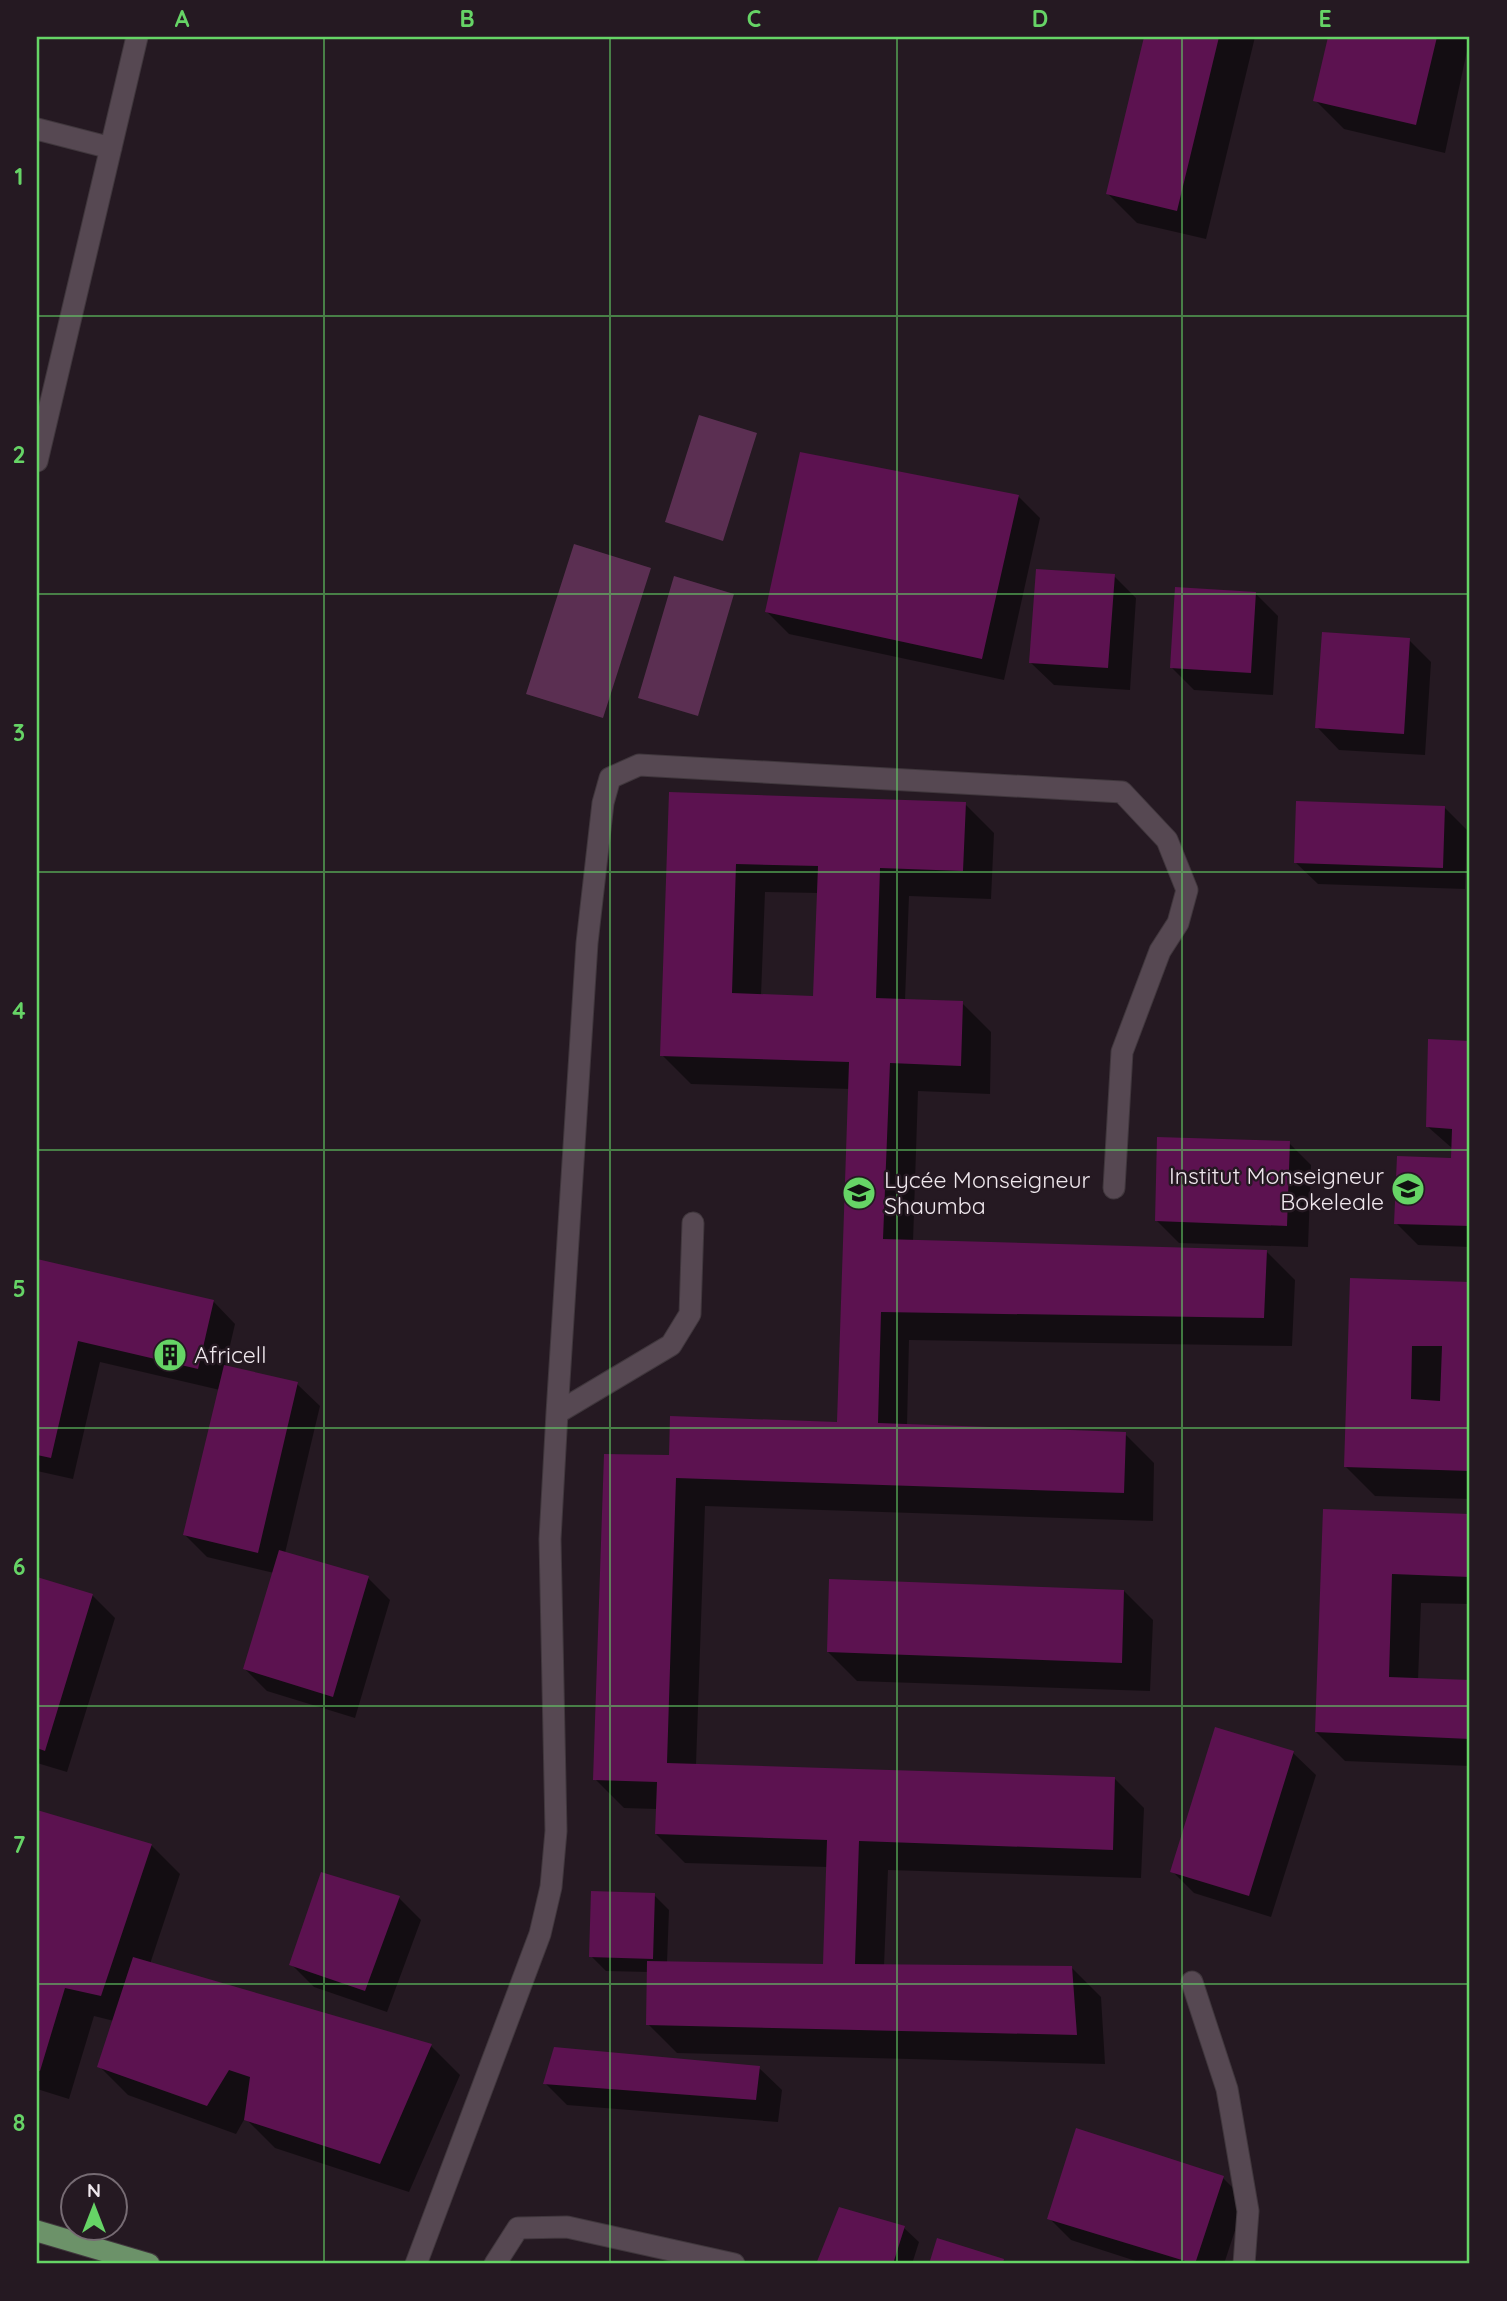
<svg xmlns="http://www.w3.org/2000/svg" width="1507" height="2301" font-family="Quicksand,sans-serif">
  <rect width="100%" height="100%" fill="#251922"/>
  <!-- green -->
  <path fill="#5b2f52" d="M699,415L757,433L723,541L665,522Z
    M574,544L651,568L603,718L526,694Z
    M674,576L734,594L698,716L638,698Z"/>
  <!-- shadow -->
  <path fill="#0007" fill-rule="evenodd" d="M1146,37H1255L1206,239L1137,223L1108,194Z
    M1330,37H1470L1445,153L1344,129L1315,100Z
    M1018,496L1040,518L1004,680L789,634L767,612Z
    M1114,576L1136,598L1130,690L1054,685L1031,663Z
    M1256,594L1278,616L1273,695L1194,690L1172,668Z
    M1409,640L1431,662L1425,755L1339,750L1317,727Z
    M670,794L965,804L994,833L991,899L909,896L905,1000L962,1003L991,1032L990,1094L918,1091L913,1242L1266,1251L1295,1280L1292,1346L909,1340L907,1426L1125,1434L1154,1463L1153,1521L705,1506L696,1765L1115,1779L1144,1808L1141,1878L888,1870L884,1966L1072,1968L1101,1997L1105,2064L677,2053L648,2024L649,1972L606,1971L591,1956L654,1895L669,1910L667,1963L824,1965L828,1867L685,1863L656,1834L657,1809L624,1808L595,1779L671,1457L838,1424L850,1089L691,1084L662,1055ZM765,892L819,893L815,998L761,996Z
    M1445,808L1467,830L1465,889L1318,884L1295,862Z
    M1430,1041L1470,1042V1247L1418,1245L1396,1223L1453,1159V1149L1428,1127Z
    M1289,1143L1311,1165L1308,1247L1179,1243L1156,1220Z
    M37,1261L213,1301L235,1324L225,1367L297,1384L320,1406L285,1553L368,1578L390,1600L355,1718L267,1691L245,1669L274,1573L207,1557L185,1535L220,1390L100,1362L73,1479L37,1471Z
    M1352,1280L1470,1284V1499L1375,1496L1346,1467Z
    M1325,1511L1470,1516V1604L1421,1603L1418,1680L1470,1682V1766L1345,1761L1316,1732Z
    M37,1579L92,1595L115,1618L67,1772L37,1763Z
    M1124,1591L1153,1620L1150,1691L857,1681L828,1652Z
    M1293,1753L1316,1775L1271,1917L1194,1893L1172,1871Z
    M37,1812L151,1845L180,1874L150,1964L431,2046L460,2075L409,2192L275,2148L245,2118L236,2134L128,2095L99,2066L114,2021L94,2016L69,2099L37,2089Z
    M399,1898L421,1920L387,2012L314,1987L291,1964Z
    M759,2068L782,2090L778,2122L567,2105L545,2083Z
    M1223,2178L1245,2200L1224,2264H1145L1071,2240L1049,2218Z
    M840,2209L904,2228L919,2242L912,2264H818Z
    M938,2240L1003,2260L1007,2264H931Z"/>
  <!-- building -->
  <path fill="#5c1250" fill-rule="evenodd" d="M1144,37H1219L1177,211L1106,194Z
    M1328,37H1437L1416,125L1313,101Z
    M800,452L1019,495L982,659L765,612Z
    M1036,569L1115,574L1108,668L1029,663Z
    M1175,587L1256,592L1251,673L1170,668Z
    M1322,632L1410,638L1404,734L1315,728Z
    M669,792L966,802L963,871L880,868L876,998L963,1001L961,1066L890,1063L883,1239L1267,1250L1264,1318L881,1312L878,1423L1126,1432L1124,1493L676,1478L667,1763L1115,1777L1113,1850L859,1841L855,1964L1072,1966L1077,2035L646,2025L647,1961L823,1964L827,1840L655,1834L657,1782L593,1780L604,1454L669,1455L670,1416L837,1422L849,1062L660,1056ZM736,864L818,866L813,996L732,993Z
    M1296,801L1445,806L1443,868L1294,863Z
    M1428,1039L1470,1041V1226L1394,1224L1397,1156L1451,1158L1452,1129L1426,1127Z
    M1157,1137L1290,1141L1287,1226L1155,1221Z
    M37,1259L214,1300L198,1369L78,1341L51,1458L37,1455Z
    M1350,1278L1470,1282V1471L1344,1467ZM1412,1346H1442L1440,1401L1411,1399Z
    M224,1365L298,1382L258,1553L183,1535Z
    M1323,1509L1470,1514V1577L1392,1574L1389,1677L1470,1680V1739L1315,1732Z
    M279,1550L369,1576L333,1697L243,1669Z
    M37,1577L93,1594L45,1751L37,1748Z
    M829,1579L1124,1590L1122,1663L827,1652Z
    M1215,1727L1294,1751L1249,1896L1170,1872Z
    M37,1810L152,1844L101,1996L65,1988L40,2071L37,2070Z
    M321,1872L400,1896L365,1991L289,1965Z
    M591,1891L655,1893L653,1959L589,1957Z
    M133,1957L432,2044L380,2164L244,2120L250,2077L229,2070L207,2106L97,2067Z
    M554,2047L760,2066L756,2100L543,2084Z
    M1076,2128L1224,2176L1195,2264L1047,2219Z
    M839,2207L905,2226L893,2264H816Z
    M937,2238L1004,2259L1003,2264H929Z"/>
  <g fill="none" stroke-linecap="round" stroke-linejoin="round">
    <defs>
      <path id="minor" d="M37,129L111,148
        M37,461L137,37
        M557,1413L671,1345L690,1314L693,1223
        M1192,1982L1227,2089L1248,2211L1244,2264
        M416,2264L540,1934L551,1887L556,1831L550,1539L557,1413L587,943L603,803L610,778L639,765L1122,792L1167,840L1187,890L1178,923L1160,951L1122,1052L1114,1188
        M495,2264L518,2228L567,2227L734,2264"/>
      <path id="major" d="M37,2231L149,2264"/>
    </defs>
    <!-- minor casing -->
    <use href="#minor" stroke="#40373d" stroke-width="23"/>
    <!-- major casing -->
    <use href="#major" stroke="#40373d" stroke-width="23"/>
    <!-- minor -->
    <use href="#minor" stroke="#564852" stroke-width="21"/>
    <!-- major -->
    <use href="#major" stroke="#6c9269" stroke-width="21"/>
  </g>
  <!-- grid -->
  <path fill="none" stroke="#66d466" stroke-width="2" stroke-opacity="0.55" d="M324,37V2264M610,37V2264M897,37V2264M1182,37V2264M37,316H1470M37,594H1470M37,872H1470M37,1150H1470M37,1428H1470M37,1706H1470M37,1984H1470"/>
  <!-- icons -->
  <defs>
    <symbol id="school-disc" viewBox="-11 -11 22 22"><circle r="9.5" fill="#66d466" stroke="#251922"/><path d="M0-5L7-2L0 1L-7-2ZM-4 1L0 2.5L4 1V4Q0 6-4 4Z" fill="#111"/></symbol>
    <symbol id="building-disc" viewBox="-11 -11 22 22"><circle r="9.5" fill="#66d466" stroke="#251922"/><path d="M-4-6H4V6H1V3H-1V6H-4ZM-2.5-4.3h1.7v1.8h-1.7ZM.8-4.3h1.7v1.8H.8ZM-2.5-1h1.7V.8h-1.7ZM.8-1h1.7V.8H.8Z" fill="#111"/></symbol>
  </defs>
  <g fill-rule="evenodd">
    <use href="#school-disc" x="1389" y="1170" width="38" height="38"/>
    <use href="#school-disc" x="840" y="1174" width="38" height="38"/>
    <use href="#building-disc" x="151" y="1336" width="38" height="38"/>
  </g>
  <g text-anchor="middle" stroke-width="5" stroke-linejoin="round" paint-order="stroke">
    <!-- poi labels -->
    <g font-size="23" fill="#efe7ed" stroke="#251922" text-anchor="start">
      <text x="1384" y="1184" text-anchor="end">Institut Monseigneur<tspan x="1384" dy="26">Bokeleale</tspan></text>
      <text x="884" y="1188">Lycée Monseigneur<tspan x="884" dy="26">Shaumba</tspan></text>
      <text x="194" y="1363">Africell</text>
    </g>
  </g>
  <!-- border -->
  <rect width="1507" height="2301" fill="none" stroke="#251922" stroke-width="77"/>
  <!-- north arrow -->
  <g transform="translate(94 2207)"><circle r="33" fill="#251922" stroke="#766b73" stroke-width="2"/>
  <path d="M0-5L12 26L0 18L-12 26Z" fill="#66d466"/>
  <text y="-10" font-size="19" font-weight="bold" text-anchor="middle" fill="#efe7ed">N</text>
  </g>
  <rect x="38" y="38" width="1430" height="2224" fill="none" stroke="#66d466" stroke-width="2.5"/>
  <g font-size="23" text-anchor="middle" font-weight="bold" fill="#66d466">
    <text x="182" y="27">A</text>
    <text x="467" y="27">B</text>
    <text x="754" y="27">C</text>
    <text x="1040" y="27">D</text>
    <text x="1325" y="27">E</text>
    <text x="19" y="185">1</text>
    <text x="19" y="463">2</text>
    <text x="19" y="741">3</text>
    <text x="19" y="1019">4</text>
    <text x="19" y="1297">5</text>
    <text x="19" y="1575">6</text>
    <text x="19" y="1853">7</text>
    <text x="19" y="2131">8</text>
  </g>
</svg>
